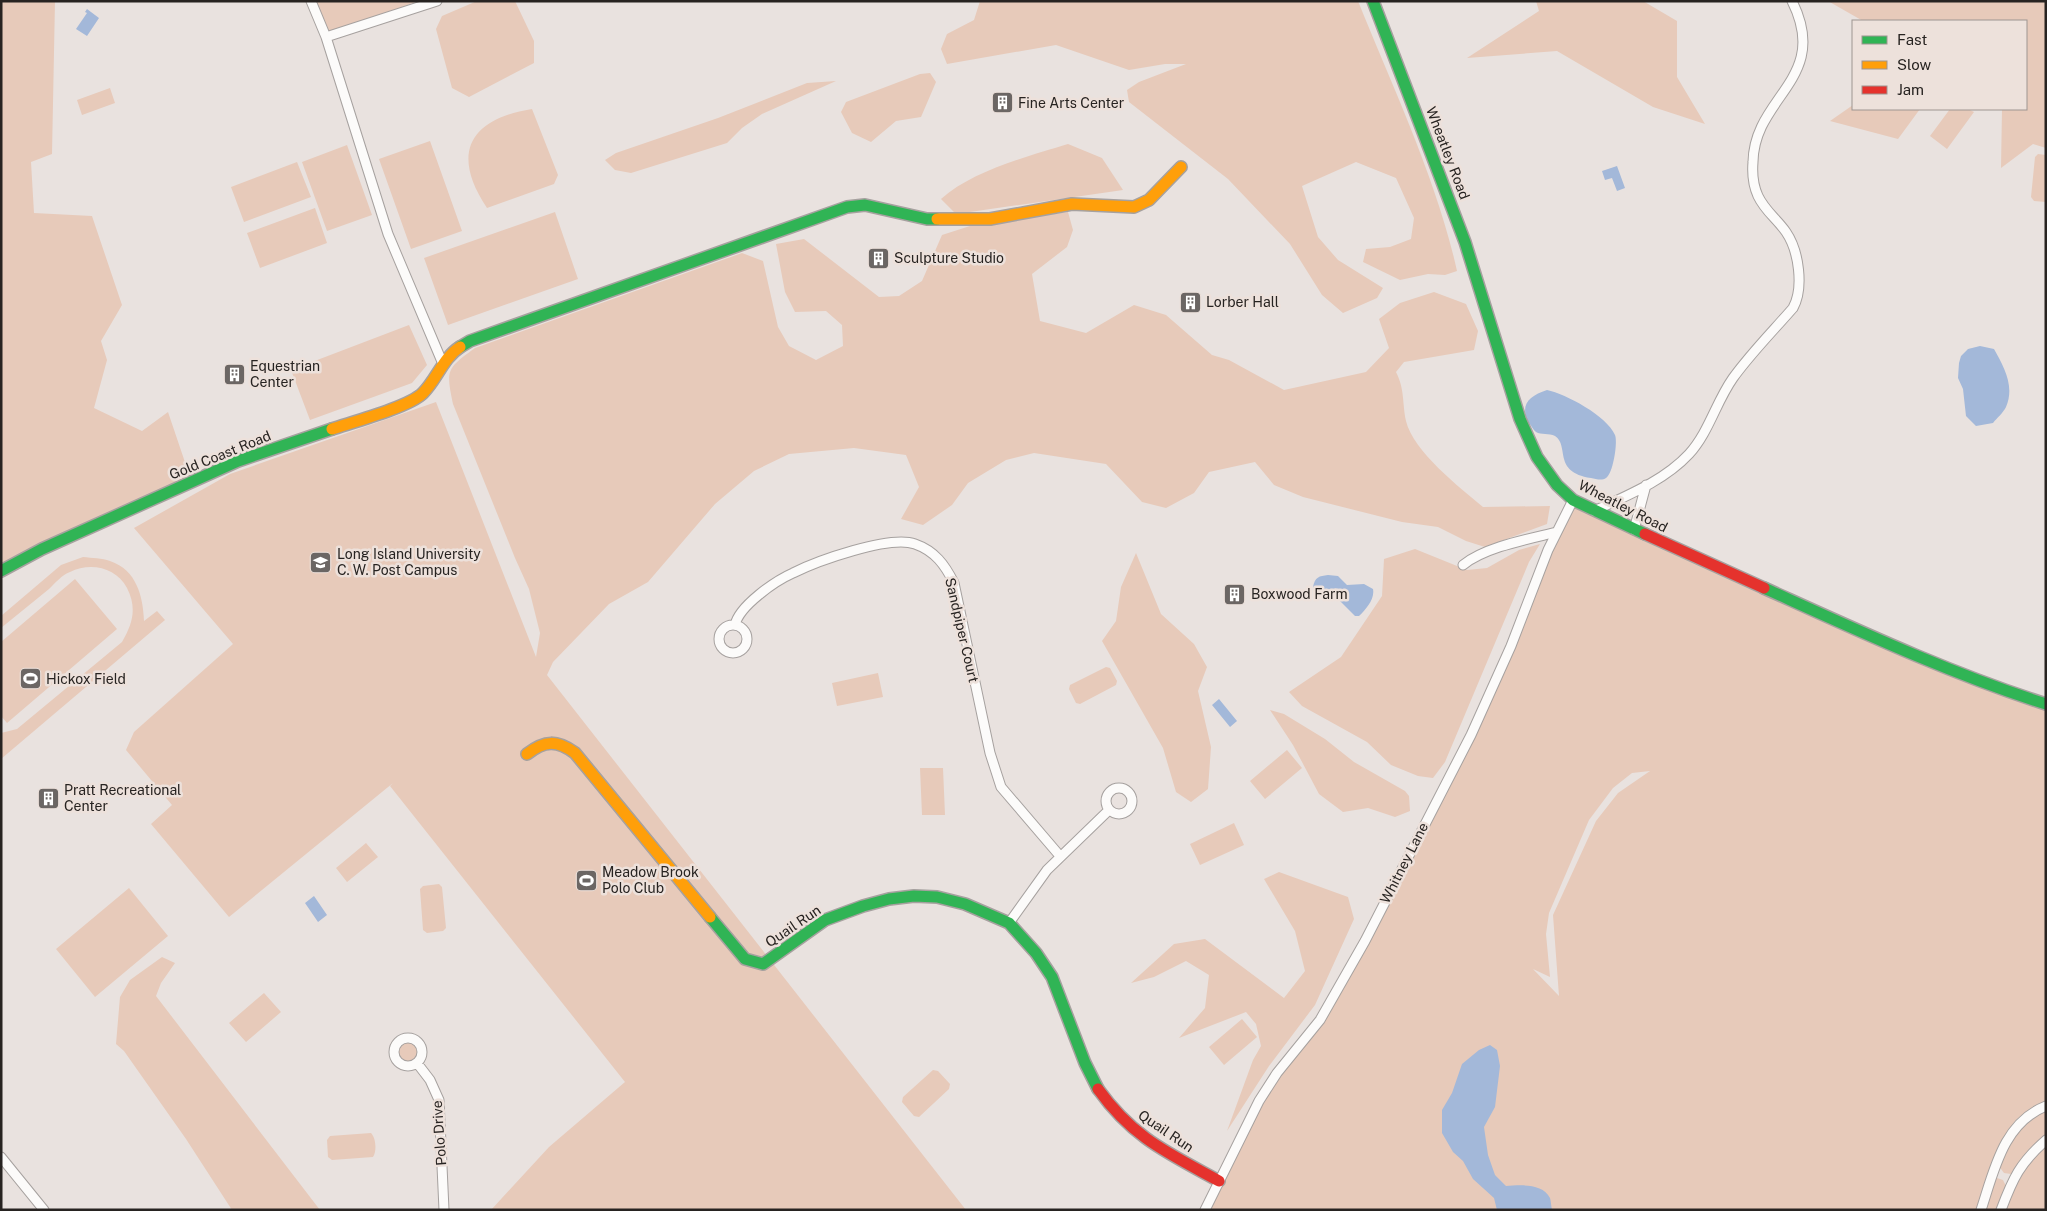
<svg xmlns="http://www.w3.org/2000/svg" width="2047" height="1211" font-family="'Public Sans',sans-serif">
  <rect width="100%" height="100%" fill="#e9e2df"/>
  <!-- green -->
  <path fill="#e7caba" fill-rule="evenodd" d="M1,1H55L52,154L31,162L34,213L92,216L122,305L101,341L107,360L94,408L142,431L168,412L190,477L1,567Z
    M312,1H418L327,35Z
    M477,1H515L534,41V63L469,97L452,88L436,29L442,16Z
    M980,1H1358C1393,88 1437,180 1457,271L1445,275L1428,274L1400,280L1363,262L1366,249L1390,247L1411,239L1414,218L1396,178L1356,162L1302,186L1318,237L1338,260L1383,288L1377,298L1343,313L1322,295L1290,244L1228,179L1129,102L1127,90L1139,82L1186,64H1165L1129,70L1056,45L947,64L941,49L947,34L974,20Z
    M1536,1H1643L1677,21V77L1705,124L1653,107L1557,51L1467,58L1539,11Z
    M1828,1H2046V148L2033,144L2001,168L2002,109H2026V21H1863Z
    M930,73L936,82L921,117L896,121L871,142L852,133L841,112L846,102L920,74Z
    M836,81L762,114L742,128L727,143L631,173L615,170L605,160L616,153L718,118L807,83Z
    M110,88L115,103L82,115L77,100Z
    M1853,105V109H1920L1898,139L1830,121Z
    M532,109L558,175L554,184L487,208C450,153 470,119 532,109Z
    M1950,109H1968L1974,112L1947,149L1930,136Z
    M430,141L462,231L411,249L379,159Z
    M1068,144L1102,158L1123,190L956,214L941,199C972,171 1029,156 1068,144Z
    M347,145L372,215L327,231L302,162Z
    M2038,154L2046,155V202L2034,201L2031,197L2035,157Z
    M297,162L311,197L244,222L231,187Z
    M315,208L327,243L260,268L247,233Z
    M555,212L578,279L448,325L424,258Z
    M1068,212L1073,230L1067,247L1032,274L1040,321L1086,333L1134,305L1166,315L1212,355L1229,360L1284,390L1366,372L1389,348L1379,319L1400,303L1434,292L1466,304L1478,331L1474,350L1404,362L1396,372C1405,390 1402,402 1406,421C1413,451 1460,488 1483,507L1550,506L1547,524L1485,547L1466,541L1438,527L1402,522L1303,497L1274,485L1255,462L1209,472L1194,493L1166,508L1142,502L1106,464L1034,453L1006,460L968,483L952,505L923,525L901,519L919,487L906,455L854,448L789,454L754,471L715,504L648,582L609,604L553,662L547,675L966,1210H491L549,1147L625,1082L390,786L393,783L229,917L151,824L172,805L126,750L134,732L233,644L134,528L230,474L436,402L536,657L540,633L529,589L515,558L453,404C446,370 446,369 475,348L742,253L763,261L778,327L789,346L816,360L843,346L842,325L826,311L795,312L785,292L776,244L804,239L879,297L899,296L922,281L942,235L970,226Z
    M409,325L427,365L412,383L310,420L291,370Z
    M1573,500L1650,539L2046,704V1102C2035,1106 2024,1112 2016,1120C2000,1138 1986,1186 1977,1210H1205L1259,1101L1320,1020L1471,735ZM1650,771L1618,793L1596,821L1553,915L1559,996L1533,969L1550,977L1546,934L1549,913L1589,820L1613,788L1632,773Z
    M1540,544L1529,562L1445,762L1433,778L1418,776L1391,765L1367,742L1302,706L1289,692L1341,657L1382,596L1384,559L1415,549L1467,570L1487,568L1519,550Z
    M1136,553L1161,614L1194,644L1207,667L1198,691L1211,747L1208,789L1191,802L1176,792L1163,748L1102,641L1116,621L1121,587Z
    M83,557C92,558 102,558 110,561C137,570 143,597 144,621L157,611L165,620L1,759V733L17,729L122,642C133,623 137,608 127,588C116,567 90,562 70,572C62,575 55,583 49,589C33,602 17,615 1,628V616L61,565Z
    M75,579L117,629L7,723L1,716V642Z
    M1106,667L1110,668L1117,681L1116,685L1080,704L1076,703L1069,689L1070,685Z
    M878,673L883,697L837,706L832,683Z
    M1270,710L1284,714L1325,739L1354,762L1405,791L1409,796L1410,811L1395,817L1368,808L1343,812L1319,794L1293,745Z
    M1287,750L1302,768L1265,799L1250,781Z
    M920,768H943L945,815H922Z
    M1234,823L1244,845L1200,865L1190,844Z
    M366,843L378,857L347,882L336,868Z
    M1279,872L1348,897L1354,919L1315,1005L1269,1066L1227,1131L1253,1060L1261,1046L1256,1024L1246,1012L1179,1038L1205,1008L1209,975L1186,961L1154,977L1131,983L1174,944L1205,939L1284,998L1305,971L1295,931L1264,879Z
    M439,884L442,887L446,928L443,931L427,933L423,930L420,889L423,886Z
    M129,888L168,936L95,997L56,949Z
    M162,957L175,963L161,983L156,996L320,1210H232L186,1139L124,1051L116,1044L120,997L130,980Z
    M264,993L281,1012L246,1042L229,1023Z
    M1242,1019L1257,1037L1224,1065L1209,1047Z
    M396 1052a12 12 0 1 1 24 0a12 12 0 1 1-24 0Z
    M933,1070L938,1071L950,1084L949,1089L919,1117L914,1116L902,1102L903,1097Z
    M2046,1108V1138L2013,1173L2011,1174L2004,1173L1998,1165L2016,1131Z
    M371,1133C376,1138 377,1151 373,1157L332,1160L328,1157L327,1140L330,1136Z
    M2046,1146V1210H2005C2016,1180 2021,1167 2046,1146Z
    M1997,1178L2003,1180L2006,1186L1999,1210H1983L1993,1179Z"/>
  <!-- water -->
  <path fill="#a3b8d9" d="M87,9L99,18L87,36L76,29L87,13L85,12Z
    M1617,166L1625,188L1617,191L1612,178L1605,180L1602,171Z
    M1980,346L1994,349C2004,367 2015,386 2006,407C2003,413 1997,418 1993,423L1976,426L1966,416L1963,389L1958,378L1959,363L1961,356L1968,349Z
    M1547,390C1566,394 1607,416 1615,435C1618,442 1613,474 1606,478C1602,481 1596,479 1591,478C1552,472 1570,446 1555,436C1549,433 1541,435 1536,432C1533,430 1531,425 1529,423C1519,405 1529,396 1547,390Z
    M1328,575L1338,576L1347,585L1364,584L1373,589C1375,599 1366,609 1359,616H1355L1337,598L1317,592L1313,587C1315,577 1319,576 1328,575Z
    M1219,699L1237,721L1230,727L1212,705Z
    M314,896L327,915L318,922L305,903Z
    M1490,1045L1497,1050L1500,1066L1495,1107L1484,1127L1488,1155L1495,1175L1506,1186C1520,1185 1543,1183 1550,1198C1551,1201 1551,1206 1552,1210H1497L1494,1198L1473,1179L1463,1161L1453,1152L1442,1133V1110L1452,1093L1462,1064L1479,1050Z"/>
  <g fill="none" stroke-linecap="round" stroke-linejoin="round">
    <defs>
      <path id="street" d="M311,1L326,37L388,234L443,364
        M326,37L437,1
        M1594,511C1626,496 1664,481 1689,454C1709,432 1716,402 1733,378C1751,353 1773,331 1793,308C1804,288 1799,251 1786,232C1777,219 1765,211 1758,196C1753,185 1752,174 1753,162C1754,96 1831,79 1792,1
        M1634,530L1646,485
        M1463,565C1485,547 1529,539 1557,532
        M735,625C739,606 775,581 793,573C817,561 889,535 915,544C935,551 945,565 954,583L990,753L1001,787L1060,856
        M719 639a14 14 0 1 1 28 0a14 14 0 1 1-28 0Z
        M1106 801a13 13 0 1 1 26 0a13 13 0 1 1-26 0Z
        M1009,923L1047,870L1109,810
        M394 1052a14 14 0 1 1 28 0a14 14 0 1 1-28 0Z
        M417,1063L430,1080L439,1100L444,1210
        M1,1157L44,1210
        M1205,1210L1259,1101L1277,1073L1320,1020L1365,941L1471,735L1511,646L1548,550L1573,500
        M1981,1210C1994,1171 2003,1123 2046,1106
        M2001,1210C2013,1178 2020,1163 2046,1140"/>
      <path id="fast" d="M1373,1L1465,242L1520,419L1537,457L1557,485L1573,500L1645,534
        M460,347L470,341L847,207L865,205L927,219H937
        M1,571L42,549L238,461L332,429
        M1764,588C1857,630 1949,673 2046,704
        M710,917L745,959L763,964L825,920L863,906L889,899L914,896L937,897L965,904L1009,923L1036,953L1052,977L1085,1063L1098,1089"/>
      <path id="slow" d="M937,219H990L1072,204L1134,207L1149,200L1181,167
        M332,429C353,422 409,407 423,393C437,379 443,358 460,347
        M527,754C545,740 557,740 575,753L710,917"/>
      <path id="jam" d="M1645,534L1764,588
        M1098,1089C1133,1138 1168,1153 1219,1181"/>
    </defs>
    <!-- street casing -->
    <use href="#street" stroke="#a6a19f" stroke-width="11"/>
    <!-- fast casing -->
    <use href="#fast" stroke="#a6a19f" stroke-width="14"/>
    <!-- slow casing -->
    <use href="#slow" stroke="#a6a19f" stroke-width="14"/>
    <!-- jam casing -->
    <use href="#jam" stroke="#a6a19f" stroke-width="14"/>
    <!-- street -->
    <use href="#street" stroke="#fcfbfa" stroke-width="9"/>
    <!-- fast -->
    <use href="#fast" stroke="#30b455" stroke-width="11"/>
    <!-- slow -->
    <use href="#slow" stroke="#ff9f0a" stroke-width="11"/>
    <!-- jam -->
    <use href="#jam" stroke="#e5322d" stroke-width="11"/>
  </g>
  <!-- icons -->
  <defs>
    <symbol id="building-square" viewBox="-11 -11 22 22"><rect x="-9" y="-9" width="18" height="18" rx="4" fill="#6b6664" stroke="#ede1db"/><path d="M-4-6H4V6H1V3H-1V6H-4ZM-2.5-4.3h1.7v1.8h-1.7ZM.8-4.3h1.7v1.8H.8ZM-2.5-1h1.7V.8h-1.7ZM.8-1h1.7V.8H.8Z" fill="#fff"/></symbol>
    <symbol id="university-square" viewBox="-11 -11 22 22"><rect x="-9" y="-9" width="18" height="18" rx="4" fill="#6b6664" stroke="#ede1db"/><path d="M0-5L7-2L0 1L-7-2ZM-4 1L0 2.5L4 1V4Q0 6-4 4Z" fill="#fff"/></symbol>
    <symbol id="stadium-square" viewBox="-11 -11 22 22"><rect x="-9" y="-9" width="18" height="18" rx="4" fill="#6b6664" stroke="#ede1db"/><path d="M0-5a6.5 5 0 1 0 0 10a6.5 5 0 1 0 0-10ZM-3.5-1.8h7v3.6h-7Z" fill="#fff"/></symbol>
  </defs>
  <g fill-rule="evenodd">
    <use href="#building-square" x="990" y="90" width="25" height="25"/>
    <use href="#building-square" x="866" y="246" width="25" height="25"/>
    <use href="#building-square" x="1178" y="290" width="25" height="25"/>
    <use href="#building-square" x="222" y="362" width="25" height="25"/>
    <use href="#university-square" x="308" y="550" width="25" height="25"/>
    <use href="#building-square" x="1222" y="582" width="25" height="25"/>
    <use href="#stadium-square" x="18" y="666" width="25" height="25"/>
    <use href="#building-square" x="36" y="786" width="25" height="25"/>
    <use href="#stadium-square" x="574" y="868" width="25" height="25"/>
  </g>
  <g text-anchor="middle" stroke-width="5" stroke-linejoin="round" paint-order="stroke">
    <!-- poi labels -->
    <g font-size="14" fill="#272321" stroke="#ede1db" text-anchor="start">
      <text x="1018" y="108">Fine Arts Center</text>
      <text x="894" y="263">Sculpture Studio</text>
      <text x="1206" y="307">Lorber Hall</text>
      <text x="250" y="371">Equestrian<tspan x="250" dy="16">Center</tspan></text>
      <text x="337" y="559">Long Island University<tspan x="337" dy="16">C. W. Post Campus</tspan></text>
      <text x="1251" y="599">Boxwood Farm</text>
      <text x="46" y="684">Hickox Field</text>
      <text x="64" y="795">Pratt Recreational<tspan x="64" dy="16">Center</tspan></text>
      <text x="602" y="877">Meadow Brook<tspan x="602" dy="16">Polo Club</tspan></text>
    </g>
    <!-- street labels -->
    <g font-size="14" fill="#272321" stroke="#ede1db">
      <text transform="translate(1448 153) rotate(69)" y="5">Wheatley Road</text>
      <text transform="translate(220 455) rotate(-22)" y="5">Gold Coast Road</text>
      <text transform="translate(1623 506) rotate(27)" y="5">Wheatley Road</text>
      <text transform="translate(962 630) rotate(77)" y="5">Sandpiper Court</text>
      <text transform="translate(1404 863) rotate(-63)" y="5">Whitney Lane</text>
      <text transform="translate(793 926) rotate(-34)" y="5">Quail Run</text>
      <text transform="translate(1166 1131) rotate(34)" y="5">Quail Run</text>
      <text transform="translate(439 1133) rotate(-94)" y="5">Polo Drive</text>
    </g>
  </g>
  <!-- border -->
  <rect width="2047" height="1211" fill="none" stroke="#272321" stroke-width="5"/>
  <!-- legend -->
  <rect x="1852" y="20" width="175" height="90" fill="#ede1db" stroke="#9e9591"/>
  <rect x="1862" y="36" width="25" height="8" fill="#30b455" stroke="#9e9591"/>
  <text x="1897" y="45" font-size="15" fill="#272321">Fast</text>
  <rect x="1862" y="61" width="25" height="8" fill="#ff9f0a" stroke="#9e9591"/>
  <text x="1897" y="70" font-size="15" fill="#272321">Slow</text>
  <rect x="1862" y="86" width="25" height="8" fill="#e5322d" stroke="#9e9591"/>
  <text x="1897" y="95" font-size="15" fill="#272321">Jam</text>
</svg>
